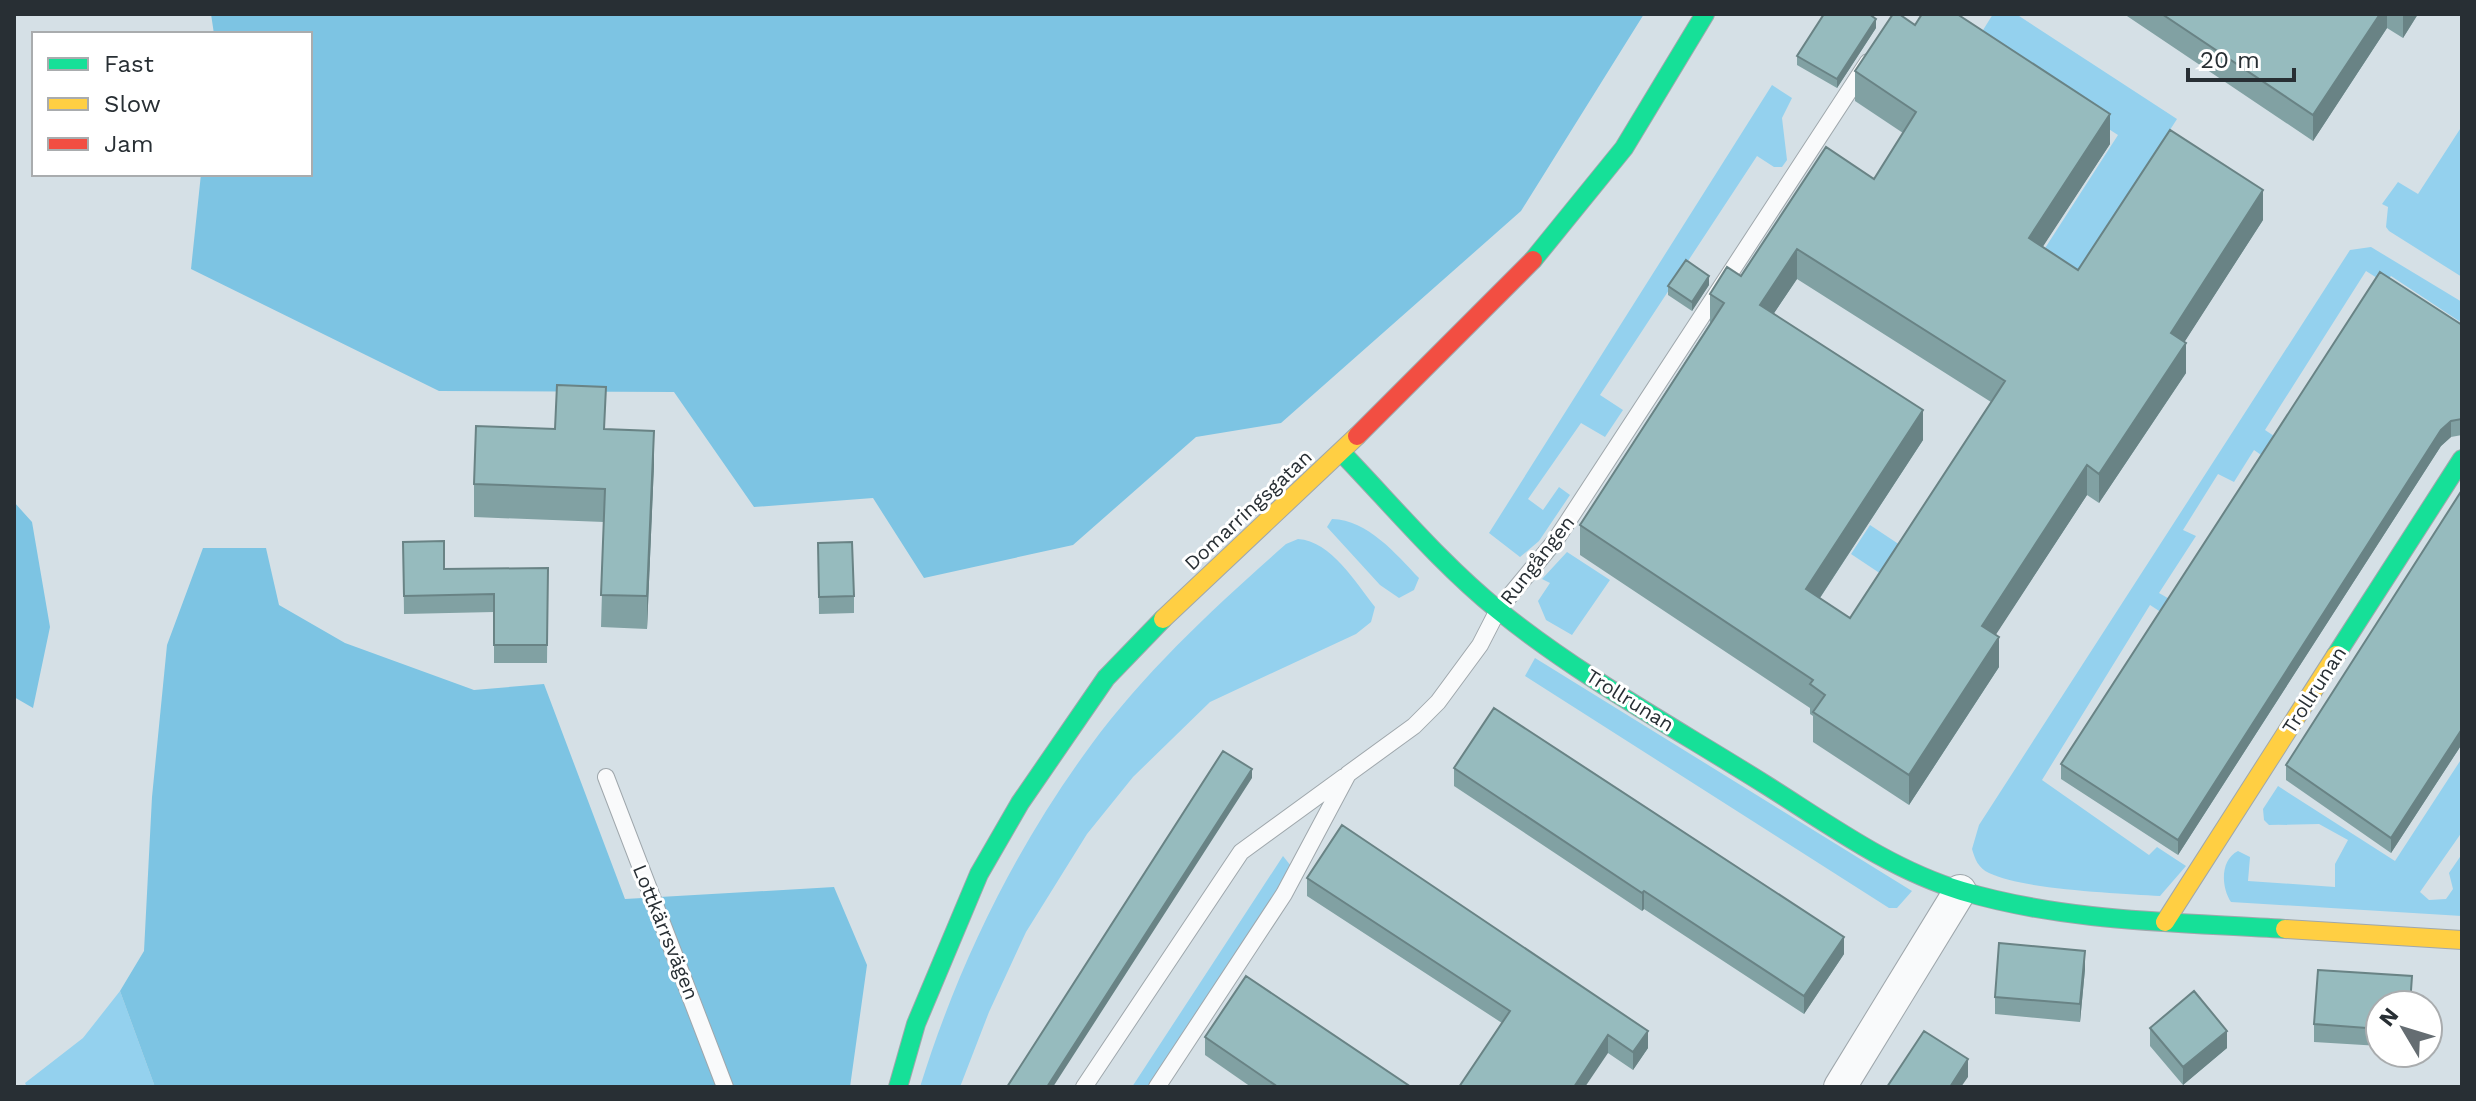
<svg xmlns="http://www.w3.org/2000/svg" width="2476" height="1101" font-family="'Work Sans',sans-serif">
  <rect width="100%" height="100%" fill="#d5e0e6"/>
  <!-- green -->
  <path fill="#94d1ee" d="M1993,14H2016L2177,119L2077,274L2038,259L2118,135L1975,43Z
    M1772,85L1792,98L1782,118L1787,160L1782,167H1774L1757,156L1600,395L1623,410L1605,437L1581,423L1528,499L1543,510L1559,487L1570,495L1539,541L1520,557L1489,533Z
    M2462,126V277L2389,231L2386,227L2388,207L2382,204L2398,182L2418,194Z
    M2371,247L2462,302V323L2391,276L2385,283L2366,271L2265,430L2277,438L2324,499L2254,450L2234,482L2218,474L2183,530L2196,536L2159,593L2244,642L2222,652L2150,605L2042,780L2149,855L2157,847L2186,866L2160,896C2119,893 2024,890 1989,873C1978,868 1975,859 1972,849L1979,825L2350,250Z
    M1332,519C1368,520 1396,554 1419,578L1414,590L1399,598L1380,585L1327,527Z
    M1870,525L1900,545L1881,574L1851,554Z
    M1298,539C1331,541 1356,583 1375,607L1371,622L1356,634L1210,702L1133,777L1087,834L1026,932L989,1012L960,1087H920C958,965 1015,848 1091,745C1146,670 1217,605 1286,544Z
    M1567,552L1610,580L1572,635L1546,620L1538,601L1550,583L1542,579Z
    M1535,658L1912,891L1897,908H1889L1525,676Z
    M2462,758V832L2420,892L2429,900L2446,899L2453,889L2449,873L2462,854V916L2231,902C2221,887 2220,860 2238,851L2250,857L2248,881L2335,887V864L2348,840L2319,824L2269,825L2264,820L2263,809L2278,786L2395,861Z
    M1283,856L1291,866L1287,876L1147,1087H1132Z
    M120,991L155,1087H27L25,1083L83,1038Z"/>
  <!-- forest -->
  <path fill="#7dc4e3" d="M211,14H1644L1521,211L1281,423L1196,437L1073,545L924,578L873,498L754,507L674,392L439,391L191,269L201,174H310V34H214Z
    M14,502L32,522L50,627L33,708L14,697Z
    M203,548H266L279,605L345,643L474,690L544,684L625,899L834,887L867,965L850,1087H155L120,991L144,951L152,797L167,645Z"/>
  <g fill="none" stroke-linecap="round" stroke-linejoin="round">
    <defs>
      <path id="lane" d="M606,777L725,1087
        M1084,1087L1241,852L1344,777
        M1157,1087L1284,894L1348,774L1414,726L1438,702L1480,645L1498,610L1555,541L1868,62"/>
      <path id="street" d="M1840,1087L1960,891"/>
      <path id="fast" d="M1533,260L1624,148L1705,14
        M1341,452C1392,505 1441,564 1498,610C1581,677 1677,729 1766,785C1828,824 1891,870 1962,891C2066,922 2178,922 2285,929
        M2336,655L2462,459
        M898,1087L916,1024L979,874L1020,803L1106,678L1163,619"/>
      <path id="slow" d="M1163,619L1357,436
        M2165,922L2336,655
        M2285,929L2462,940"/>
      <path id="jam" d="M1357,436L1533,260"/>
    </defs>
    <!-- lane casing -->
    <use href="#lane" stroke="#9fa7ac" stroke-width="18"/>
    <!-- street casing -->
    <use href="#street" stroke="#9fa7ac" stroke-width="34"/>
    <!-- fast casing -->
    <use href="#fast" stroke="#9fa7ac" stroke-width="20"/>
    <!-- slow casing -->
    <use href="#slow" stroke="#9fa7ac" stroke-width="20"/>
    <!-- jam casing -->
    <use href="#jam" stroke="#9fa7ac" stroke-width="20"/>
    <!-- lane -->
    <use href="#lane" stroke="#f9fafb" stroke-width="16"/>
    <!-- street -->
    <use href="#street" stroke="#f9fafb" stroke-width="32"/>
    <!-- fast -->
    <use href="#fast" stroke="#16e098" stroke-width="18"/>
    <!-- slow -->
    <use href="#slow" stroke="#ffcf43" stroke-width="18"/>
    <!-- jam -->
    <use href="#jam" stroke="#f24e42" stroke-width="18"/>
  </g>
  <!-- wall -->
  <path fill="#81a1a3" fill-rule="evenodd" d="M2124,14H2418L2403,38L2387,28L2313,141Z
    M1915,25L2110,144L2042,247L2078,270L2263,220L2184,342L2186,373L2099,503L2087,495L1995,635L1999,667L1909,805L1813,742V716L1810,714V708L1580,555V525L1710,323V294L1741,276L1874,179L1903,133L1855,101V71ZM1797,279L1991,402L1850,618L1820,598L1923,440L1774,313Z
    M1876,28L1837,88L1797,65V56Z
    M1709,285L1692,311L1668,295V286Z
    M2462,325V435L2451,437L2441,446L2178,855L2061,779V764Z
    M555,429H605L654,464L647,629L601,627L604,522L474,517V484Z
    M2462,490V744L2391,853L2286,780V765Z
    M403,542L444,569L548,568L547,663H494V612L404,614Z
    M818,543L854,596V613L819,614Z
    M1454,768L1844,954L1804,1014L1644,909L1642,911L1454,786Z
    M1307,878L1648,1048L1633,1070L1608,1053L1502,1023L1307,896Z
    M2085,969L2080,1022L1995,1014V997Z
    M2412,994L2380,1005V1046L2314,1042V1024Z
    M2150,1028L2227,1048L2183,1085L2150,1046Z
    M1205,1037L1411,1087H1251L1205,1055Z"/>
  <!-- shaded-wall -->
  <path fill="#698385" d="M2380,14H2387V28L2313,141V115Z
    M2403,14H2418L2403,38Z
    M1876,19V28L1837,88V79Z
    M2110,114V144L2029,268V238Z
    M2263,190V220L2171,363V333Z
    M1797,249V279L1760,334V305Z
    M1709,276V285L1692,311V302Z
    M2186,343V373L2099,503V474Z
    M1923,410V440L1806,619V589Z
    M2451,421V437L2441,446L2178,855V840L2441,430Z
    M654,431V464L647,629V596Z
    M2087,465V495L1982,656V626Z
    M1999,637V667L1909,805V775Z
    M2462,729V744L2391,853V838Z
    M1252,769V778L1053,1087H1047Z
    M1644,891V909L1642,911V893Z
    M1844,937V954L1804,1014V996Z
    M2085,951V969L2080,1022V1004Z
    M1648,1031V1048L1633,1070V1052Z
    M2227,1031V1048L2183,1085V1067Z
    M1608,1035V1053L1585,1087H1574Z
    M1968,1059V1077L1961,1087H1950Z"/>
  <!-- building -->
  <path fill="#96bbbe" stroke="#698385" stroke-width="2" fill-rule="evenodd" d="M1824,14H1869L1876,19L1837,79L1797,56Z
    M1893,14H1899L1915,25L1922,14H1957L2110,114L2029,238L2078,270L2170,130L2263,190L2171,333L2186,343L2099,474L2087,465L1982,626L1999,637L1909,775L1813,712L1825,695L1810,684L1813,680L1580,525L1724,303L1710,294L1727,267L1741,276L1826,147L1874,179L1916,112L1855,71ZM1797,249L2005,381L1850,618L1806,589L1923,410L1760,305Z
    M2162,14H2380L2313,115Z
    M1686,260L1709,276L1692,302L1668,286Z
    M2380,272L2462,325V419L2451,421L2441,430L2178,840L2061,764Z
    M557,385L606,387L604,429L654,431L647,596L601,595L605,489L474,484L476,426L555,429Z
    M2462,490V729L2391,838L2286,765Z
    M444,541V569L548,568L547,645H494V594L404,596L403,542Z
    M852,542L854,596L819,597L818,543Z
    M1494,708L1844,937L1804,996L1644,891L1642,893L1454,768Z
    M1223,751L1252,769L1047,1087H1007Z
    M1342,825L1648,1031L1633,1052L1608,1035L1574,1087H1459L1510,1011L1307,878Z
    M1999,943L2085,951L2080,1004L1995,997Z
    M2318,970L2412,976L2410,1005H2380V1029L2314,1024Z
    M1246,976L1411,1087H1278L1205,1037Z
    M2194,991L2227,1031L2183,1067L2150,1028Z
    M1924,1031L1968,1059L1950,1087H1887Z"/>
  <g text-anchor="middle" stroke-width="6" stroke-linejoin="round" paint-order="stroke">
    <!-- street labels -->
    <g font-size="20" fill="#282f34" stroke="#fff">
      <text transform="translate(1248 510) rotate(-43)" y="7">Domarringsgatan</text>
      <text transform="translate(1537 560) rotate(-52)" y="7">Rungången</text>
      <text transform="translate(2314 690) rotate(-57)" y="7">Trollrunan</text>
      <text transform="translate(1630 700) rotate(32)" y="7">Trollrunan</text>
      <text transform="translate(666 932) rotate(68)" y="7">Lottkärrsvägen</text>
    </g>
  </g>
  <!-- border -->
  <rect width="2476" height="1101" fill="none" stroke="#282f34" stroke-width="32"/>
  <!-- legend -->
  <rect x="32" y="32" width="280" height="144" fill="#ffffff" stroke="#a9acae" stroke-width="2"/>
  <rect x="48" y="58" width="40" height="12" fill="#16e098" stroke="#a9acae" stroke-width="2"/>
  <text x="104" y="72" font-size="24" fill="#282f34">Fast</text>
  <rect x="48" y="98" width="40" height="12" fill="#ffcf43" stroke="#a9acae" stroke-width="2"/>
  <text x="104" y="112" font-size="24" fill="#282f34">Slow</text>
  <rect x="48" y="138" width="40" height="12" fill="#f24e42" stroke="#a9acae" stroke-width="2"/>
  <text x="104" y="152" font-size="24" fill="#282f34">Jam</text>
  <!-- north arrow -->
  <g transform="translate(2404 1029) rotate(308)"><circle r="38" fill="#ffffff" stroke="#a9acae" stroke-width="2"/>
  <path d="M0-6L14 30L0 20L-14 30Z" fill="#656d72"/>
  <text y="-12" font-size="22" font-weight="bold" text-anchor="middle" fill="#282f34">N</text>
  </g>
  <!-- scale -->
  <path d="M2188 68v12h106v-12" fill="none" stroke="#282f34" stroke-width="4"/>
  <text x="2200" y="68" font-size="24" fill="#282f34" stroke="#ffffff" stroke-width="6" paint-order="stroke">20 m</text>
</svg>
